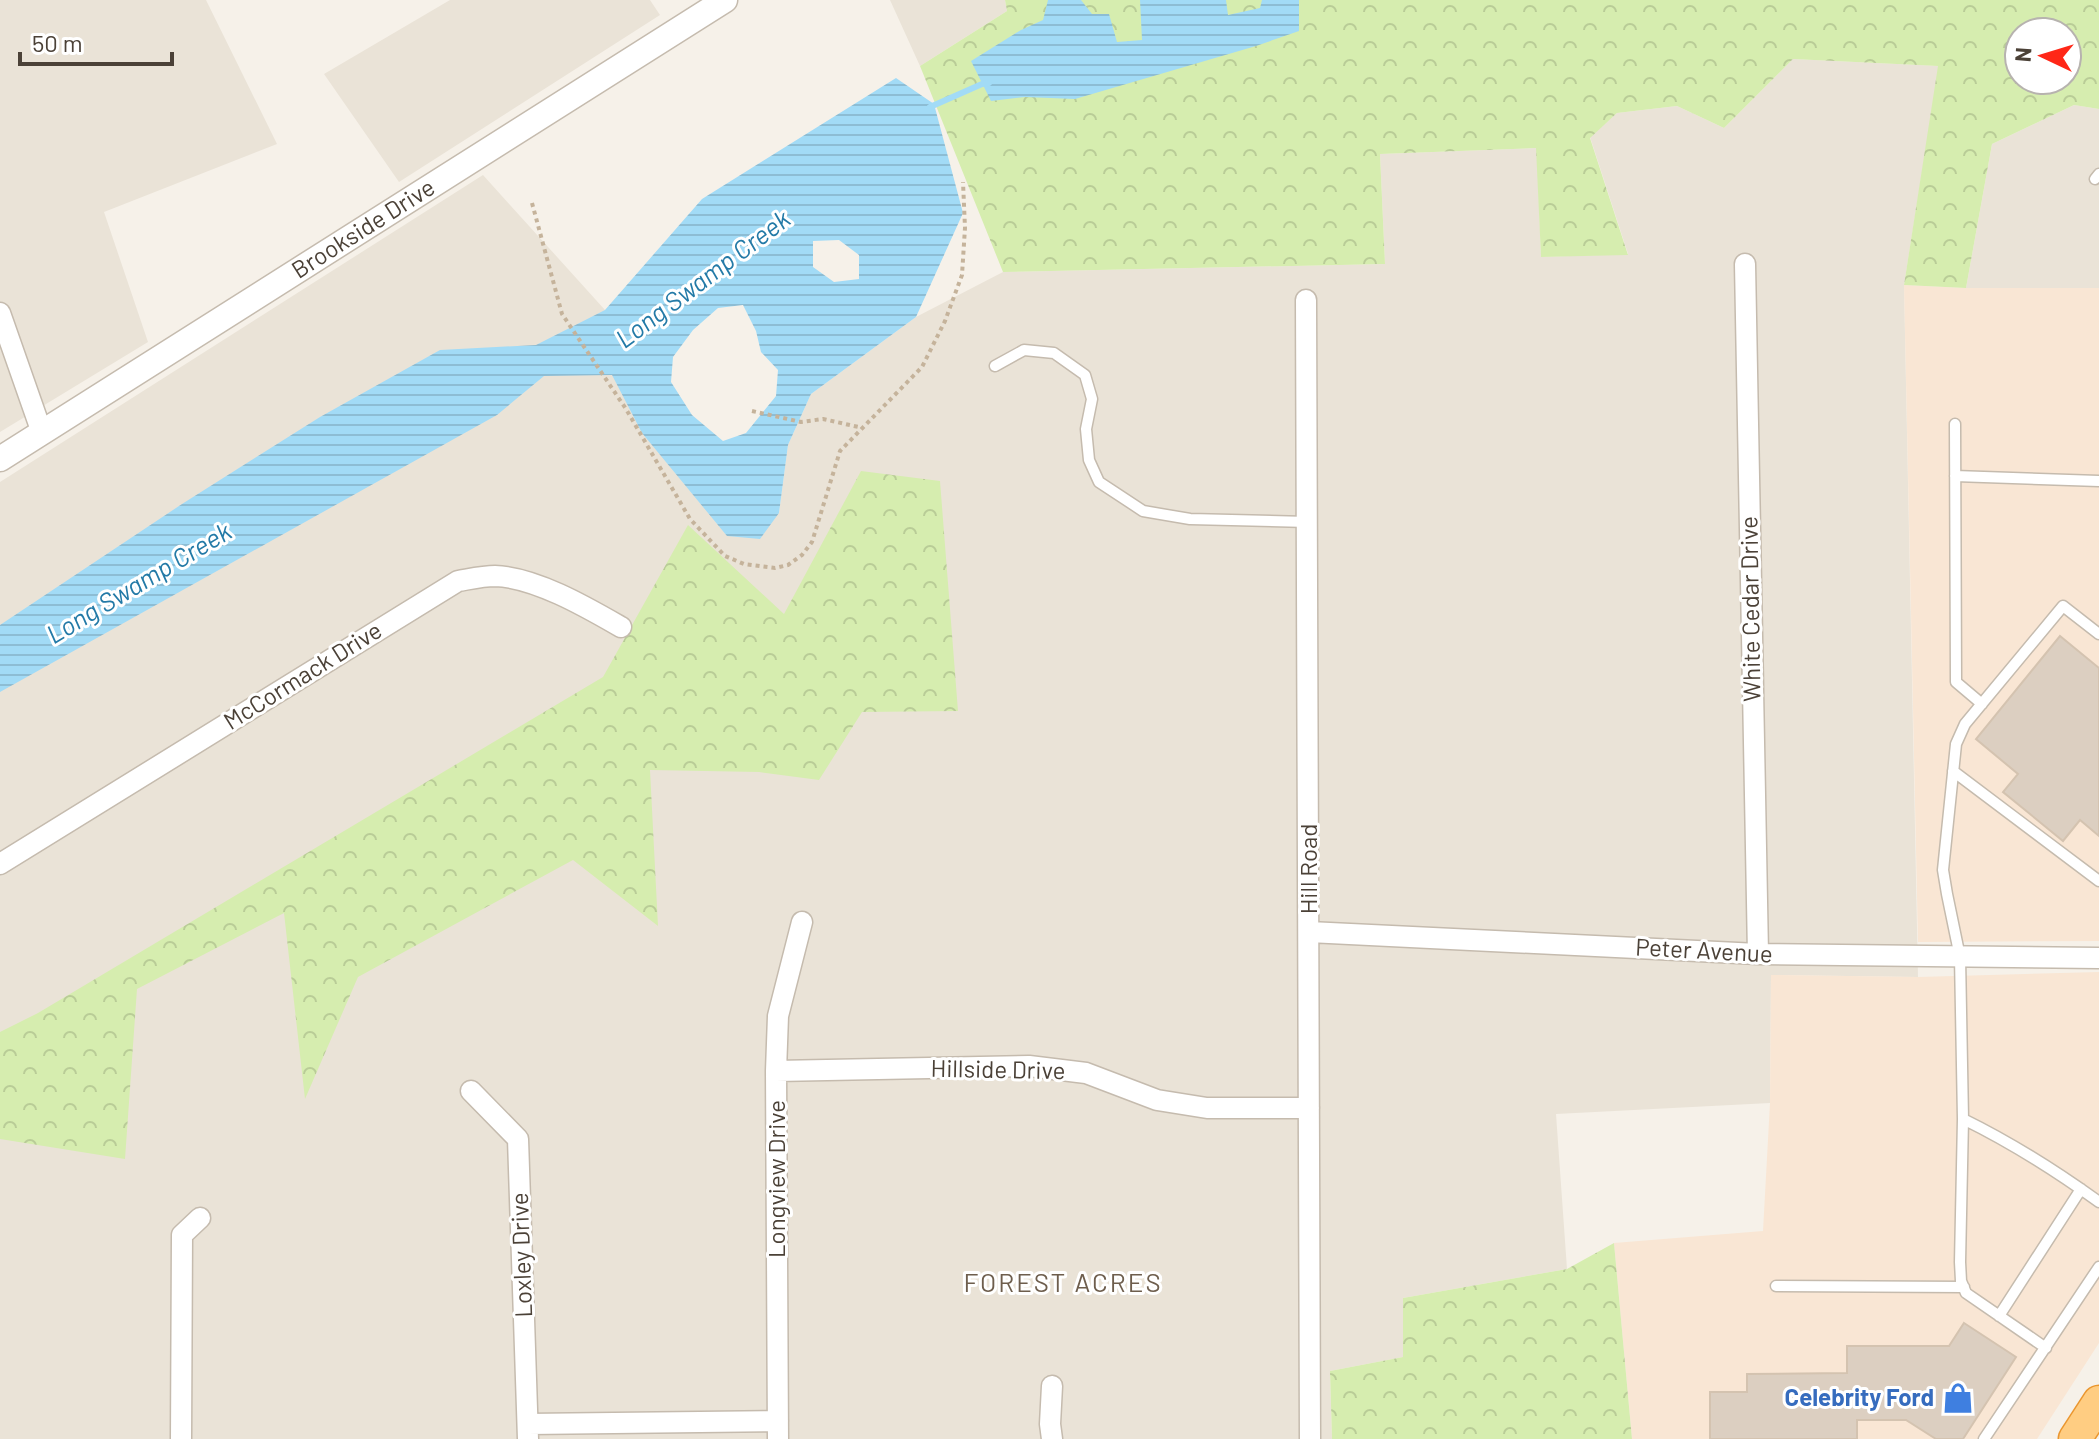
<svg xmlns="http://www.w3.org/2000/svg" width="2099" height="1439" font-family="Barlow,sans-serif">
  <defs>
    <pattern id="forest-crowns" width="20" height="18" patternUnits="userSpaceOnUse" patternTransform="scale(2)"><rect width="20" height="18" fill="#d6edaf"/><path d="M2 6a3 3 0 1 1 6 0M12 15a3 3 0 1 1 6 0" fill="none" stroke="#b9cc97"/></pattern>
    <pattern id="water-rules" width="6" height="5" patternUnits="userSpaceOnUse" patternTransform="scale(2)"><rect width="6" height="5" fill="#a2dbf6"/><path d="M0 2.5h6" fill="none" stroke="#8dbdd4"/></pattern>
  </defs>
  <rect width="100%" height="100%" fill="#f6f1e9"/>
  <!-- residential -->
  <path fill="#eae3d7" d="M0,0H206L277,144L104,212L148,342L0,432Z
    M450,0H650L660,15L399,182L324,74Z
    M890,0H1005L1007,11L920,66Z
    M1793,59L1939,66L1904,285L1918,977L1771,975L1770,1103L1556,1114L1567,1269L1403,1298V1357L1330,1371L1332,1439H0V482L483,175L605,310L612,375L779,513L788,445L811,394L916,317L1003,272L1385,264L1380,154L1537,148L1541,257L1628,254L1590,137L1617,113L1677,106L1724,128Z
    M2074,105L2099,109V288H1966L1992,144Z"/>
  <!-- commercial -->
  <path fill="#f9e6d4" d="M1904,285L1966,288H2099V941L1918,942Z
    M2099,972V1343L2037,1439H1632L1614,1243L1763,1231L1770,1103L1771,975L1918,977Z"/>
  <!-- forest -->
  <path fill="url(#forest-crowns)" fill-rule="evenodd" d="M1005,0H2099V109L2074,105L1992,144L1966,288L1904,285L1938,66L1793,59L1724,128L1677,106L1617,113L1590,138L1628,255L1541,257L1536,148L1380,154L1385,264L1003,272L920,66L1007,11ZM2019,32H2067V80H2019Z
    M861,471L940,481L958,711L862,712L819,780L759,772L650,770L658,926L573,860L358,977L305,1099L284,913L137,989L125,1159L0,1139V1032L38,1013L603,677L688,525L784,614Z
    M1614,1243L1632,1439H1332L1330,1371L1403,1357V1298L1567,1269Z"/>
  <!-- water -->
  <path fill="url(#water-rules)" fill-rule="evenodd" d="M1048,0H1081L1092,14H1109L1117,42L1142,40L1140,0H1226L1228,15L1260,8L1262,0H1299V31L1256,46L1075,99L1025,97L991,101L971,61L1021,30L1043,20Z
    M896,78L934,104L963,213L916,317L811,394L788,445L779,513L760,539L727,536L642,433L612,375L544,376L497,415L0,692V625L182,504L320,417L440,350L536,345L605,310L702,199ZM813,241L839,240L859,255V279L834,282L813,267ZM743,305L756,331L761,352L778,370L776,396L746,433L723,441L692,415L671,382L673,357L693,330L718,308Z"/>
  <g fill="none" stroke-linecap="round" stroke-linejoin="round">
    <!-- stream -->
    <path stroke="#a2dbf6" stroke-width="6" d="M930,107L982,84L989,83"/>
  </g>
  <!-- building -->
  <path fill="#dccfc1" stroke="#d4c3b0" stroke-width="2" d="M2060,636L2099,668V836L2080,820L2063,841L2003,792L2018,774L1976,739Z
    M1964,1323L2016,1357L1963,1439H1936L1906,1420H1857V1439H1710V1392H1747V1374L1847,1373V1346H1949Z"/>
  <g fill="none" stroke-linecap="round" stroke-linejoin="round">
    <defs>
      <path id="service" d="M2095,179L2099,174
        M995,366L1024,350L1054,353L1085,375L1092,399L1086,429L1089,460L1099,482L1143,511L1190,519L1308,522
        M1955,424L1956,682L1982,704
        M1955,476L2099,481
        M2099,634L2063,606L1965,724L1956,744L1943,870L1947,894L1960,957L1963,1119C2010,1142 2056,1171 2099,1202
        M1953,771L2099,881
        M1963,1119L1960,1262L1961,1281L1966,1293L2046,1348
        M1776,1286L1964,1287
        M1999,1316L2081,1189
        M1984,1439L2099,1267"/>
      <path id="minor" d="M1745,264L1758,954
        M1306,300L1310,1439
        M0,313L42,433
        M0,864L458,581C470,579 483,576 495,576C535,577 588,608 621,627
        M1309,932L1758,954L2099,958
        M776,1071L1029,1066L1086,1073L1157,1100L1207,1108H1309
        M471,1091L518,1139L528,1439
        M528,1424L778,1421
        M181,1439L182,1235L200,1218
        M778,1439L776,1071L778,1016L802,922
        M1052,1439L1050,1424L1052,1386"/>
      <g id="tertiary">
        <path id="s1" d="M0,459L725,0"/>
      </g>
      <path id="trunk" d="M2075,1439L2099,1402"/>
    </defs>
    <!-- service casing -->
    <use href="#service" stroke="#c5bbae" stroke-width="13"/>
    <!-- minor casing -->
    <use href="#minor" stroke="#c5bbae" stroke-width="23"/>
    <!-- tertiary casing -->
    <use href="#tertiary" stroke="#c5bbae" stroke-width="27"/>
    <!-- trunk casing -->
    <use href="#trunk" stroke="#ea962f" stroke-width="35"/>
    <!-- path -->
    <path stroke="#c5b39b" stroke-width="4" stroke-dasharray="4 4" stroke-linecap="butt" d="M532,203L562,314L626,409L690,519L725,556L744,564L775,568L788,565L802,555L812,542L840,451L922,367L945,321L962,275L965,228L963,182
      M752,411L801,422L823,419L863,428"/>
    <!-- service -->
    <use href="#service" stroke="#fff" stroke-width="10"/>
    <!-- minor -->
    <use href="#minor" stroke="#fff" stroke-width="20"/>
    <!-- tertiary -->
    <use href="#tertiary" stroke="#fff" stroke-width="24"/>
    <!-- trunk -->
    <use href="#trunk" stroke="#ffcd82" stroke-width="32"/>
  </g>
  <!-- icons -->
  <defs>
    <symbol id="shop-bare" viewBox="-9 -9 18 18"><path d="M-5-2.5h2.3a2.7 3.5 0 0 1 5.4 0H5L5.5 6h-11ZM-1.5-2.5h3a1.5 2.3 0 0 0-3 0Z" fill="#3f7fe0" stroke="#fff" stroke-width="2.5" paint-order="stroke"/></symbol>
  </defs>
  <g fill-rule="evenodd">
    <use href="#shop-bare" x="1936" y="1376" width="44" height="44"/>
  </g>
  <g text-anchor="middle" stroke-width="6" stroke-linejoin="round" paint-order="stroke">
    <!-- street labels -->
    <g font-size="24" fill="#4b4137" stroke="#fff">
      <text dy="8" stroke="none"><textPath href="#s1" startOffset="430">Brookside Drive</textPath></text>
      <text transform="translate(1751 609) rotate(-91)" y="8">White Cedar Drive</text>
      <text transform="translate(303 676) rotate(-32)" y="8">McCormack Drive</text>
      <text transform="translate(1309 869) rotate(-90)" y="8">Hill Road</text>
      <text transform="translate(1704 951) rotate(3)" y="8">Peter Avenue</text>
      <text transform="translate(998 1070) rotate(1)" y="8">Hillside Drive</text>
      <text transform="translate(777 1179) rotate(-90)" y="8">Longview Drive</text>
      <text transform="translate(522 1255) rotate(-92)" y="8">Loxley Drive</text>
    </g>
    <!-- shop labels -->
    <g font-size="24" font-weight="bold" fill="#366cbe" stroke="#fff" text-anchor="end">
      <text x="1934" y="1406">Celebrity Ford</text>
    </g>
    <!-- water labels -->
    <g font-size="26" font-style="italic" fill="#237aa7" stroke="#fff">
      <text transform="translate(703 279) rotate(-37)" y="9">Long Swamp Creek</text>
      <text transform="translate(139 583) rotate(-31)" y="9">Long Swamp Creek</text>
    </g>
    <!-- neighbourhood labels -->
    <g font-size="26" letter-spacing="2" fill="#6e5e4d" stroke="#fff">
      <text x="1063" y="1292">FOREST ACRES</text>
    </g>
  </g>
  <!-- north arrow -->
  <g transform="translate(2043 56) rotate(274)"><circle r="38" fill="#ffffff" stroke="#b7b3af" stroke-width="2"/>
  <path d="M0-6L14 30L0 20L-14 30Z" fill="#ff2717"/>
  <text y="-12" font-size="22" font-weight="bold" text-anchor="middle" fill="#4b4137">N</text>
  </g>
  <!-- scale -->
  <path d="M20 52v12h152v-12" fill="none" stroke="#4b4137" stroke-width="4"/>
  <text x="32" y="52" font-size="24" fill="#4b4137" stroke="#ffffff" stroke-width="6" paint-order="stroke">50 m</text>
</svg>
